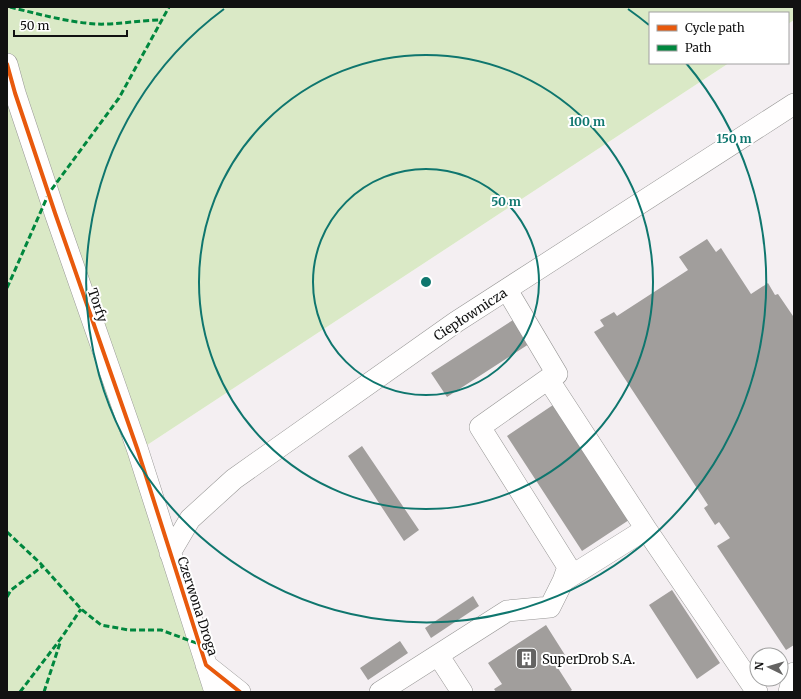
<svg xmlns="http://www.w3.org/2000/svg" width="801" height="699" font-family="Merriweather,serif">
  <rect width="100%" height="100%" fill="#fdfbf7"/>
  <!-- industrial -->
  <path fill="#f4eff2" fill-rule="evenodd" d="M794,20V692H240L206,665L138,451L729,63H788V24ZM757,655H781V679H757Z"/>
  <!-- forest -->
  <path fill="#dae9c6" d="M7,7H794V20L788,24V13H650V63H729L138,451L215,692H7Z"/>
  <!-- building -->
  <path fill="#a19e9c" d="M707,239L716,252L721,248L751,294L768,283L775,295L778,294L793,316L794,315V645L786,650L717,546L730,538L719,522L715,525L704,508L708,505L594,332L604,326L600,320L614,312L617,316L688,270L679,257Z
    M513,320L529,344L447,397L431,373Z
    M553,405L629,520L582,551L507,436Z
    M362,446L419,530L404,541L348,456Z
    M672,590L720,663L697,679L649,605Z
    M473,596L479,606L431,638L425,628Z
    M546,625L565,655L554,662L572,690L569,692H496L494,689L502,684L488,663Z
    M400,641L408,653L368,680L360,668Z"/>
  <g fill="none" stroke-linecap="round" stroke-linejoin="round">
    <defs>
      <path id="minor" d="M7,64L15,93L55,213L138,451L215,692
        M507,290L557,374L548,379
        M170,553L190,519L234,479L456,322L794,104
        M563,581L646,529
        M438,655L462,692
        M206,665L240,692
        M380,692L507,611L550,607L563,581L568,567L480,427L548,379L646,529L757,692
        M789,692L794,673"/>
    </defs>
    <!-- minor casing -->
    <use href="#minor" stroke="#979695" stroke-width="22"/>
    <!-- minor -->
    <use href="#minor" stroke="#fffefe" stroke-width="21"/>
    <!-- quiet -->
    <path stroke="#00873e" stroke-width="3" stroke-dasharray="6 3" stroke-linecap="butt" d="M10,7C38,14 67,22 96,24C116,25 140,20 161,20
      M7,288L49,193L119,98L169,7
      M7,532L40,563L81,609L101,625L129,630H161L199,644
      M7,597L11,590L43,566
      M20,692L62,637L81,609
      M44,692L60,643"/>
    <defs>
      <path id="cycleway" d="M7,64L15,93L55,213L138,451L206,665L240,692"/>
    </defs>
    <!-- cycleway casing -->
    <use href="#cycleway" stroke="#fff" stroke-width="6"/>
    <!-- cycleway -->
    <use href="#cycleway" stroke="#e8590c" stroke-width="4"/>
  </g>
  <!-- distance rings -->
  <g fill="none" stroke="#0f766e" stroke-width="2">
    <circle cx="426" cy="282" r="113"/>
    <circle cx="426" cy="282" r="227"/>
    <path d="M628 9A340 340 0 0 1 649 25M686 63A340 340 0 1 1 224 9"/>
  </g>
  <!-- icons -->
  <defs>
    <symbol id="building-square" viewBox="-11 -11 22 22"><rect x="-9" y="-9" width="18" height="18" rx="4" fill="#646362" stroke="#fff"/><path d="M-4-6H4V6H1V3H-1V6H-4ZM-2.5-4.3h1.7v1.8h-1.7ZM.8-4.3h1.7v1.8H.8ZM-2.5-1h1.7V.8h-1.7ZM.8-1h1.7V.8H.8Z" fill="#fff"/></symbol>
  </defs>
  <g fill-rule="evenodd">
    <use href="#building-square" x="514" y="646" width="25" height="25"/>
  </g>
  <g text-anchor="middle" stroke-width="4" stroke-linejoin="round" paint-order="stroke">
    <!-- street labels -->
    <g font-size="13" fill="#111" stroke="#fff">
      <text transform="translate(98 305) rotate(71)" y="5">Torfy</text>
      <text transform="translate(470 314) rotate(-33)" y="5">Ciepłownicza</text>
      <text transform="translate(198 606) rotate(72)" y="5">Czerwona Droga</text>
    </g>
    <!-- poi labels -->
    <g font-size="13" fill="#111" stroke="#fff" text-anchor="start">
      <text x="542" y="664">SuperDrob S.A.</text>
    </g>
  </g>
  <circle cx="426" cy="282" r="6" fill="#0f766e" stroke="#fff" stroke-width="2"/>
  <g font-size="12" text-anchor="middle" font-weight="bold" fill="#0f766e" stroke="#fff" stroke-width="4" stroke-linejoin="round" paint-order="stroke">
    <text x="587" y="126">100 m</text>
    <text x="734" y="143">150 m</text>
    <text x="506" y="206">50 m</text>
  </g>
  <!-- border -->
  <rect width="801" height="699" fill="none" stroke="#111111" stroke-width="16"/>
  <!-- legend -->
  <rect x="649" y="12" width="140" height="52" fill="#ffffff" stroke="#a0a0a0"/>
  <rect x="657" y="25" width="20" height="6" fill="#e8590c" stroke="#a0a0a0"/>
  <text x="685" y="32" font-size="12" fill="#111111">Cycle path</text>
  <rect x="657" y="45" width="20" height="6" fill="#00873e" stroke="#a0a0a0"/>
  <text x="685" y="52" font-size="12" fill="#111111">Path</text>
  <!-- north arrow -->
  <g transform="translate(769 667) rotate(275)"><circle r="19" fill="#ffffff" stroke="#a0a0a0"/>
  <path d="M0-3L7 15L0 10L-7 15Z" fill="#646362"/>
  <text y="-6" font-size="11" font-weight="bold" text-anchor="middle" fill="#111111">N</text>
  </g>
  <!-- scale -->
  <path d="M14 30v6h113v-6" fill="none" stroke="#111111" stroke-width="2"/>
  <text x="20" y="30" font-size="12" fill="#111111" stroke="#ffffff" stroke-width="3" paint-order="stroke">50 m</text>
</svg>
